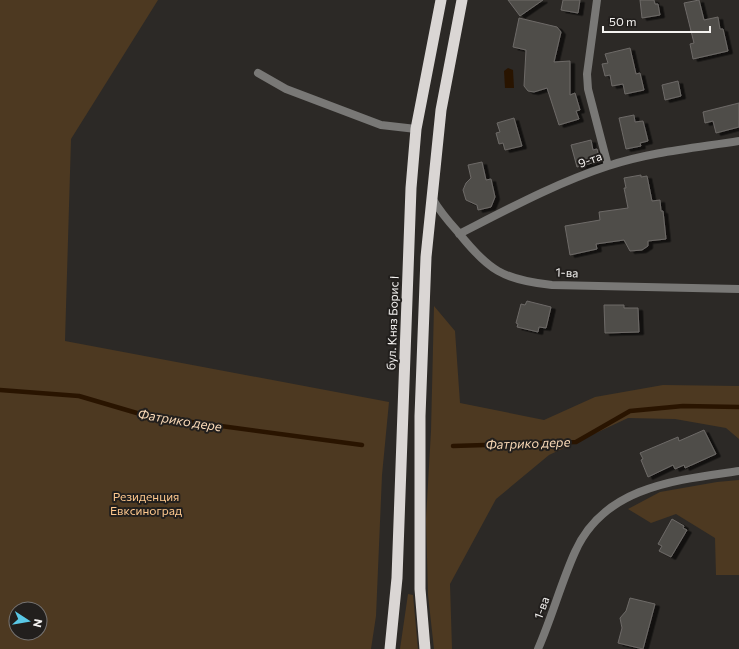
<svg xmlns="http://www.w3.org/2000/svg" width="739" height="649" font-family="Commissioner,sans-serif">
  <defs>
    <filter id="shadow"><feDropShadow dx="4.5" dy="2.5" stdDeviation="0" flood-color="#0009"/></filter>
  </defs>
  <rect width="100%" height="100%" fill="#2c2926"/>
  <!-- green -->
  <path fill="#4d3921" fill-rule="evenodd" d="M0,0H158L71,139L65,341L389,402L382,475L376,616L371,649H0ZM16,609H40V633H16Z
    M434,306L455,331L460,403L544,420L595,397L663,385L739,386V439L726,428L675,419L628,418L549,455L496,499L450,584L452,649H434L428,595L426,519L431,431Z
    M739,480V575H716L715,538L676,514L651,523L628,509L660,492L717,482Z
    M408,594L413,595L418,649H400Z"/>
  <!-- water -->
  <path fill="#291400" d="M508,68L513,70L514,88H505L504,71Z"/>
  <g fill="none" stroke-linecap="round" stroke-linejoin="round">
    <!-- stream -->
    <path stroke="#291400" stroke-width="4.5" d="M0,390L79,396L147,416L362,445
      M453,446L576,442L630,411L683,406L739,407"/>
  </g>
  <!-- building -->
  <path fill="#504d4a" stroke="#6d6a67" filter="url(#shadow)" d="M508,0H543L520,16Z
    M563,0H580L578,13L561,10Z
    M640,0H654L655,4H658L660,15L642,18Z
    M699,0L704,20L718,17L720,29H723L728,51L693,59L690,44L694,43L684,3Z
    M519,18L557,27L561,32L554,62L570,61V95L575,93L580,110L576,111L579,119L559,125L547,88L534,92L528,91L524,86L526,50L513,47Z
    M630,48L636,74L640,73L644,90L625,94L623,84L612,86L610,75L605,76L602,64L608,63L605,54Z
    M678,81L681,96L665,100L662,85Z
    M739,103V127L716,133L713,121L705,123L703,112Z
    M634,115L635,122L643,121L648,141L640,143L641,146L626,149L619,118Z
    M514,118L522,146L505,150L503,143L499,144L496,133L500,132L497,123Z
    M591,140L593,150L597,149L600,161L577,167L571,145Z
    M482,162L486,180L491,179L495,197L491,207L478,210L477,205L466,200L463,190L466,183L471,178L468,165Z
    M641,175V177L647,176L652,201L660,200L661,211H663L666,239L648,241V246L642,250L630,251L624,240L596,244L597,249L570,255L565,226L600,220L599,212L628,208L624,188H626L624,178Z
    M527,301L551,307L546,328L539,327L538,332L517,327L518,324L516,323L521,304L525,305Z
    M604,305H624V308H638L639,332L605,333Z
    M704,430L716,454L685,468L684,465L675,469L673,465L648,477L641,460L643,459L640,453L678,437L679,441Z
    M672,519L684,526L683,528L687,530L671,557L659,551L662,546L658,544Z
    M630,598L655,604L643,649L618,643L622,628L620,618L626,611Z"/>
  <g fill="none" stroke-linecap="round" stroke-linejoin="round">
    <!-- service -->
    <path stroke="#797876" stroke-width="8" d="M258,73L286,89L381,125L416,129"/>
    <!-- minor -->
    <path stroke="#797876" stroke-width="8" d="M597,0L587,74L588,89L608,166
      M432,198C439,210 448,221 458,232C488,270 503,280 552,285L739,289
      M459,234C508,209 556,183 608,166C650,152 695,148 739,141
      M538,649C552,617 561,583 575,552C604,486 677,480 739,471"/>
    <!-- trunk -->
    <path stroke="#dad6d4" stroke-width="11" d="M390,649L397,578L411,188L416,129L441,0
      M425,649L420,589V416L426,257L441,110L462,0"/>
  </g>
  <g text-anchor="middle" stroke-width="4" stroke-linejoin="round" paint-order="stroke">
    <!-- street labels -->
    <g font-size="12" fill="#f4f2f0" stroke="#221f1d">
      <text transform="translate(590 160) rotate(-20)" y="4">9-та</text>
      <text transform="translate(567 273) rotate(2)" y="4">1-ва</text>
      <text transform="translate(393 323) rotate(-88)" y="4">бул. Княз Борис I</text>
      <text transform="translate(542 608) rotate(-70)" y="4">1-ва</text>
    </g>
    <!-- park labels -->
    <g font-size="12" fill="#fec88e" stroke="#221f1d">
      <text x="146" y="501">Резиденция<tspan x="146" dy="14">Евксиноград</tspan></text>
    </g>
    <!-- water labels -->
    <g font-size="13" font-style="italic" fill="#f8d8b6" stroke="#221f1d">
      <text transform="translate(180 420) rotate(9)" y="5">Фатрико дере</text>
      <text transform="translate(528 443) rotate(-2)" y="5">Фатрико дере</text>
    </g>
  </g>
  <!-- north arrow -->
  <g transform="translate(28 621) rotate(102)"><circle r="19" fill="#221f1d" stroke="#767371"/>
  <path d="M0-3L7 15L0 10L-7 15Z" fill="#5ac8e6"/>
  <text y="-6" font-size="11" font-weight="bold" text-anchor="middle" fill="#f4f2f0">N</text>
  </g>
  <!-- scale -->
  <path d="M603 26v6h107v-6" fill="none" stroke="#f4f2f0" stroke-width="2"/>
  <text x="609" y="26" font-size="12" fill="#f4f2f0" stroke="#221f1d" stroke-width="3" paint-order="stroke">50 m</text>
</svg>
